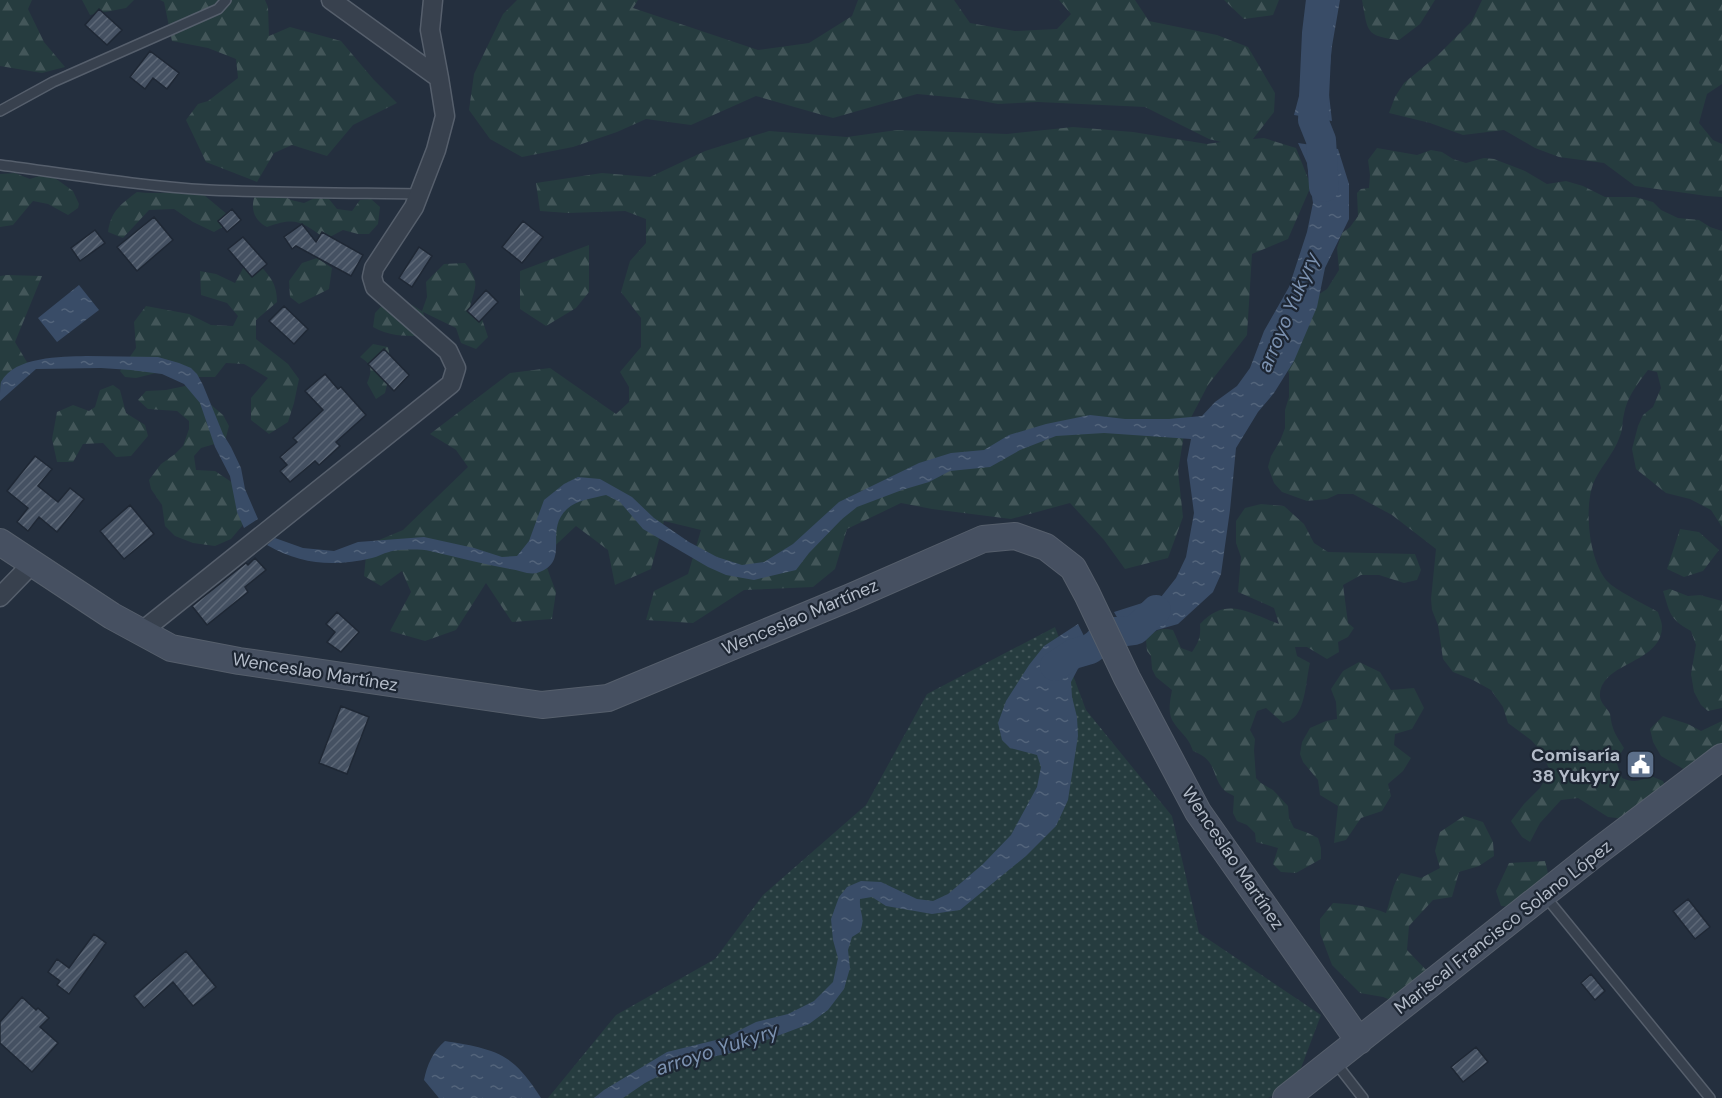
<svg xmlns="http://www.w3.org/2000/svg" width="1722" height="1098" font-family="'DM Sans',sans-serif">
  <defs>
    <pattern id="grass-dots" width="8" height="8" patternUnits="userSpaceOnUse" patternTransform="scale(1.5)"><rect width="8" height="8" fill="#263c3f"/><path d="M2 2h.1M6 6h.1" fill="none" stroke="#435659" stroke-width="1.8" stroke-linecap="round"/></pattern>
    <pattern id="forest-firs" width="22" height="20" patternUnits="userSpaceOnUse" patternTransform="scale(1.5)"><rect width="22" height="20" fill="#263c3f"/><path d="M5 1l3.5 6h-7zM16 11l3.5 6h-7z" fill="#435659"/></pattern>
    <pattern id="water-ripples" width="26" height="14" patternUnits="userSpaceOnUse" patternTransform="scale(1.5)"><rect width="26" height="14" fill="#394c67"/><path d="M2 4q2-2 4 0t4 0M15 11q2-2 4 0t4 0" fill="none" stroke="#53647b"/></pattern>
    <pattern id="building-hatch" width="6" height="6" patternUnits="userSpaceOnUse" patternTransform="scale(1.5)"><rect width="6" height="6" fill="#455162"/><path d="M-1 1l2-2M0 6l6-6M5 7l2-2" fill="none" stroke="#5d6877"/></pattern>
  </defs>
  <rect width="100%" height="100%" fill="#242f3e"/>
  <!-- grass -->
  <path fill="url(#grass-dots)" d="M1055,627L1086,710L1172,816L1199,933L1321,1015L1295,1084L1268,1098H548L616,1015L715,959L763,895L866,805L927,694Z"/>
  <!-- forest -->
  <path fill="url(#forest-firs)" d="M0,0H32L28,9L44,42L65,67L42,73L0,66Z
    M82,0H134L126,8L90,15Z
    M160,0H265L268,7L269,36L290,27L341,41L374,80L397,103L353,125L327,156L292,145L274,153L257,182L206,162L186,120L198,104L208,101L238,78L236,59L208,48L172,41L164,2Z
    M517,0H638L633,8L758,50L809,43L852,16L858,0H954L970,23L1015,31L1057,29L1071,14L1059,0H1135L1149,21L1217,35L1248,47L1275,93L1274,112L1253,139L1264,138L1296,148L1311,186L1288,239L1252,254L1247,335L1208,385L1185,429L1178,471L1183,517L1168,558L1125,569L1104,540L1070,503L1011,519L932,509L901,503L847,529L835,569L813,587L744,590L693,623L646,620L654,591L688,574L701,530L664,521L651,569L615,585L608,550L576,526L543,557L556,592L552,619L512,622L486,583L456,630L425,641L390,631L411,592L402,571L381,586L364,576L367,545L403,530L468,467L456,450L430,434L510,373L550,368L616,414L629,402V387L620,372L641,347V318L621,292L630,261L646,243V219L625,211L568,213L540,211L536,183L602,173L650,177L705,151L769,131L847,137L897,130L1007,134L1073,127L1133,132L1207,144L1221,142L1209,139L1145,107L1038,102L998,104L971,99L917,94L833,118L756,96L691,125L646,119L617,132L573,147L522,157L490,139L469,110L474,74L503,14Z
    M1224,0H1279L1273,15L1244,19Z
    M1362,0H1435L1420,24L1399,40C1365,36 1368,32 1362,0Z
    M1482,0H1722V84L1707,94L1699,123L1713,140L1722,144V197L1707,196L1635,186L1604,163L1559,157L1535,148L1504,130L1463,135L1430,123L1389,113L1395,97L1404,83L1438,55L1472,21Z
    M1377,148L1417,155L1431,150L1442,152L1453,159L1466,163L1484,158L1494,159L1525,171L1547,184L1566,181L1583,186L1605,197H1635L1653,202L1661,210L1678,218L1699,220L1710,227L1722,231V527L1711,510L1690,499L1666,493L1636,469L1632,449L1638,426L1643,415L1653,407L1661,388L1657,372L1648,370C1638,383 1627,397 1624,414C1622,421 1623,430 1620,436C1614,454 1600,467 1593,484C1584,509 1589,560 1607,581C1615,590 1646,605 1658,612C1659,616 1662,622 1662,626C1662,664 1603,661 1600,694C1599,703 1607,707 1610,714C1611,718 1611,723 1613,728C1615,735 1620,741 1624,748L1616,761L1622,778C1633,783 1641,781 1651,776L1663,781L1667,790L1625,819L1608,817L1578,798L1561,800L1540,823L1530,842L1522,837L1511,821L1524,804L1540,788L1550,771L1542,752L1531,740L1508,723L1503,707L1491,690L1473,680L1453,672L1443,659L1438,625L1432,610L1431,599L1436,549L1392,515L1353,494H1338L1327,499L1307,501L1282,492L1274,483L1268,467L1271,456L1280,441L1285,428V410L1289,397V374L1285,362L1310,300L1327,289L1339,270L1337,248L1342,233L1350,227L1358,216L1357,193L1361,189L1369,188L1370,175L1368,160Z
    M15,173L30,179L48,173L73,191L79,204L78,208L68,215L48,204L33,201L13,225L0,227V174Z
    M198,190L228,215L226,225L214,232L193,222L174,209L149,210L123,238L108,232C111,211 120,205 137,192C157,195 177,191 198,190Z
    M255,195H282L291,200L304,203L321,195L329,199L337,209L352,211L360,200L371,199L380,207L378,224L369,234H358L343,230L326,239C301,222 297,216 267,227C254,220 250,209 255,195Z
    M589,245V292L576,308L546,326L520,309V271Z
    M317,258L332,268L329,289L299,304L290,297L289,281L302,263Z
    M246,263L259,264C270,277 277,283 277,302L256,320V339L288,364L299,379L294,403L288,422L269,434L251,420V398L268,378L244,364L226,363L215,377H190L156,373L136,378L125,377L120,371L136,348L134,322L146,306L189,314L211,325L233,326L238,316L227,303L201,295L200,271L216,274L235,283Z
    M465,263C480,283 476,283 470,307L482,319L488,337L476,349L461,343L456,328L423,312L427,324L420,336C403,336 389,336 373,327L375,313L389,298L412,305L422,311L427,297L426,282L444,264Z
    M7,275L42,276L15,342L31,369L17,386L0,389V276Z
    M373,344L388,347C392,363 389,378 385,393L376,399L367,383C372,371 373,365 360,357Z
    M113,385L120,390L126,413L145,425L148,436L131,456L116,457L103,443L83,444L73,462H57L52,439L57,412L73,405L89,411L95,407L100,390Z
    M185,386L199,391L210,404L223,415L229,426L225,441L201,448L194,456L196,470L215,471L236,485L246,517L242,526L231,539L215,546L193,543L175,536L165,526L162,505L151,489L149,480L161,464L175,454L183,446L189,429V421L177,411L148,409L138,400L146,391L166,390Z
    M1261,504L1284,506L1304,524L1314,543L1328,552L1415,554L1421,570L1417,580L1404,583L1379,575H1361L1343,585L1348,623L1354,628L1348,637L1338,642L1339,652L1327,659L1307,647H1295L1297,656L1310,663C1306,678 1306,710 1292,719C1290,721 1286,721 1283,723L1266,708L1257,711L1250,730L1255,739L1254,750L1256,778L1261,783L1273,790L1288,806L1289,818L1294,828L1308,833L1318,838L1321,848V859L1296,873L1281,872L1273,864L1278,848L1256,842L1255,833L1247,825L1237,821L1233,813L1234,796C1231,794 1227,793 1225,791C1210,776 1219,761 1193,751C1188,736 1182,735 1174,723C1167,714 1170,701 1172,690L1156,677L1152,669L1151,656L1147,651L1146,640C1154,630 1161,627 1173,630L1181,648L1192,652C1199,642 1201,636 1200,624C1227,595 1250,614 1279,624L1274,608L1238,592L1241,557L1236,543V521L1245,508Z
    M1680,529L1699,532L1719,550L1703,571L1684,577L1667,569Z
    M1670,589L1688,596L1700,595L1722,601V708L1708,711L1701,705L1694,692L1691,674L1696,645L1691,631C1669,619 1670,613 1663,591Z
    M1359,662L1380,672L1391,690L1414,688L1424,708L1412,729L1395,734L1394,745L1411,758L1403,771L1388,784L1391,796L1382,811L1361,818L1346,840L1334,843L1338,806L1320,795L1318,780L1303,762L1300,754L1302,742L1310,728L1326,721L1337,719L1336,702L1331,689L1343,671Z
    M1663,716L1688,724L1701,731L1722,721V767L1687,771L1661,756L1653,742L1650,729Z
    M1464,816L1483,822L1493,842L1494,856L1479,866L1459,872L1452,897L1433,900L1409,926L1407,950L1430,974L1435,997L1418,1011L1383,997L1360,993L1332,965L1320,933V919L1333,903C1352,904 1368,906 1386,913C1391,899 1392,884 1401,873L1421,878L1440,868L1435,851L1440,832Z
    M1545,861C1552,884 1547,888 1537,909L1501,906L1496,891L1509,863Z"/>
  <!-- water -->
  <path fill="url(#water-ripples)" d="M1308,0H1340L1332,46L1328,86L1332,121L1294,115L1304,77Z
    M1298,143L1338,149L1349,184V219L1325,268L1317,307L1294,361L1274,393L1258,412L1236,448L1230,510L1221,574L1213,592L1178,624L1129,638L1114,612L1161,597L1176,578L1186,557L1194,513L1187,460L1191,439L1104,433L1056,436L1020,450L990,467L950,471L929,482L902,490L857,507L842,519L809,553L796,570L754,580L726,575L708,567L643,529L620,502L606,495C594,498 576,500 567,509C543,531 572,562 537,573C528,575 519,570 510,569C483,564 457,557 430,551C421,549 398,549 389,552C383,553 378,557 372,558C334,567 302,565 267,545L275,538L303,548L334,551L358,542L424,537L474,548L502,557L517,556L529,541L544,500L564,484L578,477L600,479L632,497L654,518L689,542L717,557L742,565L764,562L793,544L839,502L919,463L951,453L984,450L1009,435L1046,424L1090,415L1125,419H1169L1202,416L1215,402L1237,386L1250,368L1264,331L1289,287L1307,232L1313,203L1307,163Z
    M79,285L99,310L57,342L38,318Z
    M86,356L158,357L179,363L191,368L197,374L203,385L223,434L231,447L241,468L245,489L258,519L244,528L237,512L230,476L215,447L200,403L184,384L162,374L131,370L101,368L36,369L0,401C0,395 0,387 1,382C15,356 61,357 86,356Z
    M1078,624L1093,654L1081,663L1071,682L1072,697L1077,717L1078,736L1068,800L1056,826L1026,856L960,910L932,914L886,906L872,897L860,899C859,914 866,916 860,932L852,937L848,950L850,968L844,989L828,1010L809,1024L738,1051L682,1064L645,1083L623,1098H594L604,1090L667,1052L724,1038L756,1022L788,1014L814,1001L833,982L838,958L833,940L831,919L839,897L847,887L861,881L881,882L917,899L933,901L948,894L983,864L1011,835L1037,787L1041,767L1037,755L1010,748L1002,740L998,723L1006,701L1029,665L1044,646Z
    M445,1041C468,1045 497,1048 515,1065C525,1074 534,1087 541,1098H439L424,1080C427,1065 433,1051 445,1041Z"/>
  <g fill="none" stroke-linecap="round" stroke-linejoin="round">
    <!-- river -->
    <path stroke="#394c67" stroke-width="30" d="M1321,0L1317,33L1313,120L1321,140L1324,187
      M1055,666L1073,654L1090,649L1097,644L1105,635L1111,632H1120L1135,630L1156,610"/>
  </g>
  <!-- building -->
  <path fill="url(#building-hatch)" stroke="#1f2835" stroke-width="1.5" d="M99,9L122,30L107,45L85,25Z
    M150,51L179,73L167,89L153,78L145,89L130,77Z
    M232,209L241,220L227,232L218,221Z
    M154,217L173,240L137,271L117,247Z
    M523,221L543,237L522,263L502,247Z
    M302,224L316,242L322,232L363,255L351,276L296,246L292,249L284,237Z
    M95,230L105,243L80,261L71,248Z
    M243,237L267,264L252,277L228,249Z
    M419,247L432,256L412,287L399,278Z
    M486,290L498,302L479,322L467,311Z
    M284,306L308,329L294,344L269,321Z
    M384,349L409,375L394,391L368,364Z
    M325,374L338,389L341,387L366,415L336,442L340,446L319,465L315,461L290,482L280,471L287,465L280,457L297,442L293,438L323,410L305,391Z
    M35,456L52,469L38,486L58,502L70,488L84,499L57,532L39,517L28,531L17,522L28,508L7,491Z
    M130,505L154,534L124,559L100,531Z
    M255,558L266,570L245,587L248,592L207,625L192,606L246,563L248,565Z
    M337,612L359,632L341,652L327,642L335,632L326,624Z
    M341,706L369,717L347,774L319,763Z
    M1688,899L1710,927L1695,939L1673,911Z
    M94,934L106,943L69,994L57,985L60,981L48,972L57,959L69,968Z
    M186,951L216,987L193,1006L173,982L144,1008L134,996Z
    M1591,974L1605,991L1595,1000L1581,983Z
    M22,997L36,1010L38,1008L49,1018L40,1027L58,1043L32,1072L0,1043V1022Z
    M1476,1047L1488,1062L1463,1082L1451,1067Z"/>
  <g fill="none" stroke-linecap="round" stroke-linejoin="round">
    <defs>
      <path id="lane" d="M0,111L53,82L218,9L226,0
        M0,165C69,174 139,186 209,190C279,193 350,193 420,194
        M1545,896L1710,1098
        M1335,1062L1363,1098"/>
      <path id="street" d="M433,0L430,30L439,78
        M0,597L32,564
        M141,632L451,384L456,368L448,351L375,287L372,277L374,268L414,207L436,150L445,116L439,78L331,0"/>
      <path id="secondary" d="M0,542L112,616L171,648L239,661L542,705L608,698L851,597L983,539L1015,536L1046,547L1073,568L1087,594L1127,678L1198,812L1359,1041
        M1286,1098L1597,852L1722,757"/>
    </defs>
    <!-- lane casing -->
    <use href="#lane" stroke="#565f6c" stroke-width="12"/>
    <!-- street casing -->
    <use href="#street" stroke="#565f6c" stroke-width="21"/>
    <!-- secondary casing -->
    <use href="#secondary" stroke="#565f6c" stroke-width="28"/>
    <!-- lane -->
    <use href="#lane" stroke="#38414e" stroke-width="9"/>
    <!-- street -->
    <use href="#street" stroke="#38414e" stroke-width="18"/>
    <!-- secondary -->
    <use href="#secondary" stroke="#465061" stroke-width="26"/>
  </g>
  <!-- icons -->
  <defs>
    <symbol id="civic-square" viewBox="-11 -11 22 22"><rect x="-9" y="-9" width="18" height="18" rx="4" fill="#5c6f8a" stroke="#1d2633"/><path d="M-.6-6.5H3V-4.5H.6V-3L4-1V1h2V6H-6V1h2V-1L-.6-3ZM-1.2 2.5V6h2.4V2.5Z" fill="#fff"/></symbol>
  </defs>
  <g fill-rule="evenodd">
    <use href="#civic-square" x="1624" y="748" width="33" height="33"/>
  </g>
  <g text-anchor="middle" stroke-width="4.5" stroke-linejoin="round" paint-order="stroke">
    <!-- street labels -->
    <g font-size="18" fill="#b4bcc9" stroke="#1d2633">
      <text transform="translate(800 617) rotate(-23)" y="6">Wenceslao Martínez</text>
      <text transform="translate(315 672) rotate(9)" y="6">Wenceslao Martínez</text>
      <text transform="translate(1233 858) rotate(56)" y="6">Wenceslao Martínez</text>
      <text transform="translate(1503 927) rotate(-38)" y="6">Mariscal Francisco Solano López</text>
    </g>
    <!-- poi labels -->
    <g font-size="18" font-weight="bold" fill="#b4bcc9" stroke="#1d2633" text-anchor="end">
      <text x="1620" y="761">Comisaría<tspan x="1620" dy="21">38 Yukyry</tspan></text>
    </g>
    <!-- water labels -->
    <g font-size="20" font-style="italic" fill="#7c92b1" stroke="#1d2633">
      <text transform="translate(1288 312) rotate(-67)" y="7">arroyo Yukyry</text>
      <text transform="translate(717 1049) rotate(-18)" y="7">arroyo Yukyry</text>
    </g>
  </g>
</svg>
